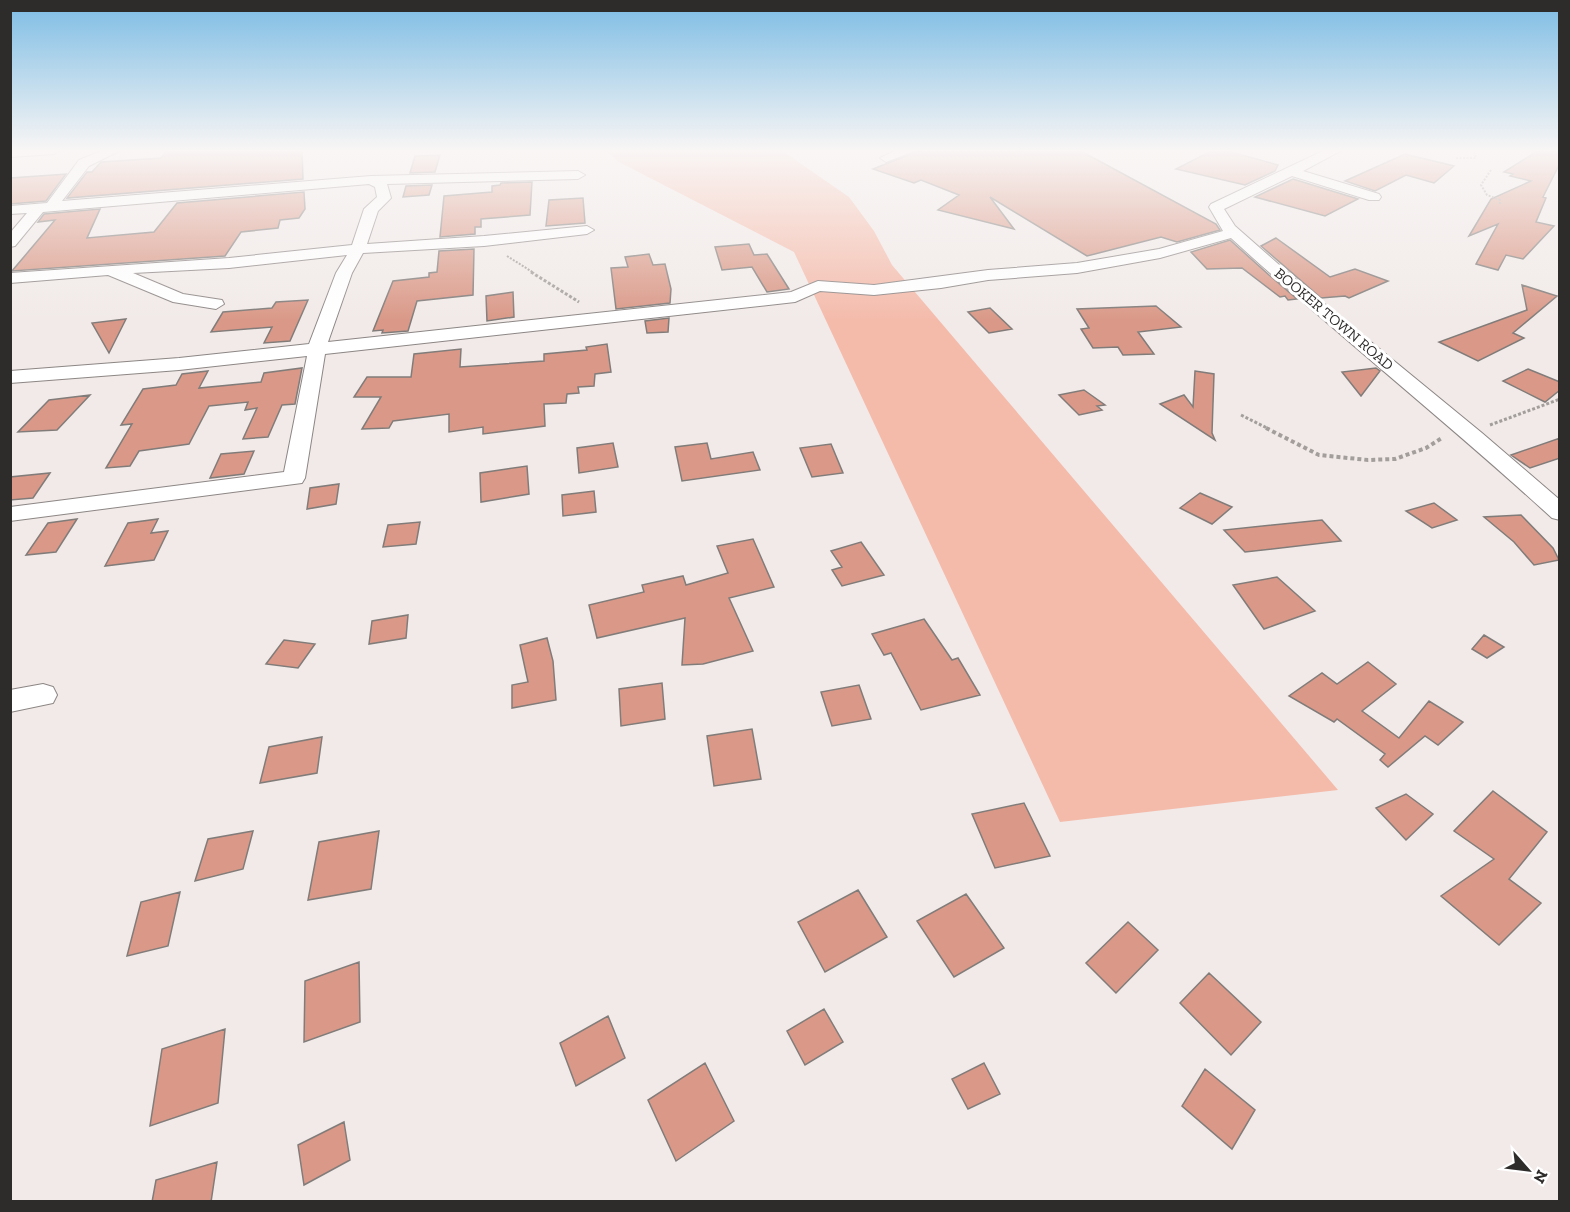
<svg xmlns="http://www.w3.org/2000/svg" width="1570" height="1212" font-family="'Zilla Slab',serif">
  <rect width="100%" height="100%" fill="#f1eae8"/>
  <!-- green -->
  <path fill="#f4bbab" d="M605,150H781L849,197L874,231L892,265L1338,790L1060,822L794,252L619,162Z"/>
  <!-- building -->
  <path fill="#da9988" stroke="#817c7a" stroke-width="1.5" d="M167,150H302L303,179L67,198L87,172H92L101,162L161,158Z
    M921,150H1079L1216,224L1220,230L1177,242L1161,237L1087,256L990,197L1014,229L938,210L959,195L921,180L914,183L873,169Z
    M1213,150H1224L1278,165L1275,171L1245,185L1176,169Z
    M1539,150H1560V163L1543,197L1546,198L1536,222L1554,226L1523,259L1506,255L1498,270L1476,264L1498,224L1469,236L1491,199L1531,181L1510,176L1513,174L1504,172Z
    M1405,154L1454,166L1434,183L1406,175L1375,191L1345,181Z
    M440,155L435,172L410,173L415,156Z
    M66,174L46,201L10,204V178Z
    M1293,179L1358,199L1325,216L1255,197Z
    M532,182L530,215L481,219V227H475V234L440,237L444,196L492,192V186L500,185L501,183Z
    M432,185L429,195L403,197L406,186Z
    M304,192L305,209L299,218L280,220L278,228L241,232L225,256L12,271L55,220L38,222L44,214L100,209L87,238L154,232L177,203Z
    M583,198L585,223L546,226L549,200Z
    M1276,238L1330,277L1355,269L1388,281L1349,298L1345,296L1321,298L1261,246Z
    M1230,240L1269,275L1297,299L1288,300L1285,296L1280,297L1242,268L1207,269L1191,252Z
    M749,244L754,255L767,254L789,289L767,292L752,267L722,270L715,247Z
    M474,249L473,295L417,301L408,331L382,333L383,330L373,331L393,281L429,277V273L437,272L439,251Z
    M649,254L653,265L665,264L671,289L670,303L616,309L611,268L628,267L625,257Z
    M1522,285L1557,296L1513,333L1524,338L1478,361L1439,342L1527,310Z
    M513,292L514,317L487,321L486,296Z
    M308,300L290,341L264,343L272,327L211,332L223,312L272,308L276,302Z
    M1156,306L1181,327L1138,332L1154,354L1123,355L1118,347L1093,348L1081,329L1089,328L1077,309Z
    M990,308L1012,329L989,333L968,312Z
    M669,318L668,332L647,333L645,321Z
    M126,319L109,353L92,323Z
    M607,344L611,372L595,374L594,386L578,387L579,393L567,394L566,403L544,404L545,426L483,434V427L449,432V414L393,421L389,428L362,429L381,397H354L367,377H411L414,354L461,349L460,367L544,361V354L587,350L586,347Z
    M302,368L295,404L282,405L268,437L243,439L257,408L245,410L248,402L209,406L189,444L139,451L130,466L106,468L132,424L121,425L143,389L176,385L182,374L208,371L199,388L261,382L264,373Z
    M1376,368L1380,371L1361,396L1342,372Z
    M1528,369L1560,382V390L1545,402L1503,381Z
    M1195,371L1214,374L1212,433L1215,440L1160,404L1184,395L1193,407Z
    M1084,390L1105,405L1097,406L1102,410L1079,415L1059,395Z
    M90,395L57,430L18,432L49,400Z
    M1560,438V458L1530,468L1511,455Z
    M613,443L618,467L579,473L577,448Z
    M707,443L711,459L753,452L760,470L682,481L675,447Z
    M831,444L843,473L812,477L800,448Z
    M254,451L244,474L210,478L221,454Z
    M527,466L529,494L481,502L480,473Z
    M50,473L33,498L10,500V477Z
    M339,484L336,504L307,509L310,488Z
    M594,491L596,512L563,516L562,495Z
    M1200,493L1232,507L1212,524L1180,508Z
    M1434,503L1457,520L1432,528L1406,511Z
    M1521,515L1553,548L1559,560L1534,565L1514,542L1484,517Z
    M77,519L56,552L26,555L48,523Z
    M158,519L151,533L168,531L154,560L105,566L128,523Z
    M1322,520L1341,541L1245,552L1224,530Z
    M420,522L416,544L383,547L388,525Z
    M753,539L774,587L729,598L753,651L703,664L682,665L685,618L597,638L589,605L644,592L642,585L683,576L686,585L728,573L717,546Z
    M861,542L884,575L842,586L832,570L842,567L831,551Z
    M1277,577L1315,611L1264,629L1233,585Z
    M408,615L406,638L369,644L372,621Z
    M924,619L952,660L958,658L980,695L921,710L891,653L884,655L872,634Z
    M1484,635L1504,647L1487,658L1472,649Z
    M547,638L553,661L556,700L512,708V685L528,682L520,645Z
    M284,640L315,644L298,668L266,664Z
    M1368,662L1396,684L1362,711L1399,738L1429,701L1463,722L1438,745L1425,736L1388,767L1380,760L1385,754L1337,719L1334,722L1289,696L1322,673L1337,684Z
    M662,683L665,719L621,726L619,689Z
    M859,685L871,719L832,726L821,692Z
    M752,729L761,779L714,786L707,736Z
    M322,737L317,773L260,783L269,747Z
    M1493,791L1547,832L1509,879L1541,903L1499,945L1441,896L1494,859L1454,831Z
    M1406,794L1433,814L1406,840L1376,808Z
    M1024,803L1050,856L995,868L972,814Z
    M253,831L243,869L195,881L208,839Z
    M379,831L371,889L308,900L319,842Z
    M858,890L887,937L825,972L798,922Z
    M180,892L168,946L127,956L141,902Z
    M966,894L1004,948L954,977L917,921Z
    M1128,922L1158,950L1116,993L1086,963Z
    M359,962L360,1022L304,1042L305,981Z
    M1209,973L1261,1022L1231,1055L1180,1003Z
    M824,1009L843,1042L805,1065L787,1031Z
    M608,1016L625,1058L576,1086L560,1043Z
    M225,1029L218,1103L150,1126L162,1049Z
    M705,1063L734,1121L676,1161L648,1100Z
    M984,1063L1000,1094L968,1109L952,1079Z
    M1205,1069L1255,1110L1232,1149L1182,1106Z
    M344,1122L350,1160L304,1185L298,1145Z
    M217,1162L211,1202H152L156,1180Z"/>
  <g fill="none" stroke-linecap="round" stroke-linejoin="round">
    <defs>
      <path id="street" d="M10,150H60L54,154L10,157Z
        M104,150H121L89,166L62,201L371,176L578,171L585,175L578,179L387,184L391,198L378,211L367,244L484,236L587,226L594,230L587,234L484,246L363,253L352,273L328,342L791,292L818,281L874,285L988,270L1077,263L1159,249L1223,231L1209,207L1211,204L1325,150H1342L1303,171L1379,194L1381,197L1379,200H1369L1292,176L1224,209L1235,226L1310,292L1482,433L1560,500V520L1552,518C1447,422 1336,334 1231,238L1160,258L1077,273L988,280L941,288L874,295L820,291L795,302L325,354L305,478L302,483L10,521V507L284,472L307,356L179,370L10,383V371L179,358L309,344L336,273L347,255L229,268L133,273L183,294L222,300L224,304L216,309L173,302L108,275L10,283V273L229,258L352,245L364,209L377,197L375,187L369,184L43,212L15,246L10,247V233L27,213L10,214V206L47,203L79,160Z
        M897,150H917L886,162L880,158Z
        M43,684L53,687L57,695L53,703L10,712V690Z"/>
    </defs>
    <!-- street casing -->
    <use href="#street" stroke="#8c8685" stroke-width="2"/>
    <!-- path-far2 -->
    <path stroke="#a39e9c" stroke-width="2" stroke-dasharray="2 1.5" stroke-linecap="butt" d="M1456,158H1476L1474,150
      M1491,170L1481,185L1487,195L1500,200V204
      M507,256L534,273"/>
    <!-- path-far1 -->
    <path stroke="#a39e9c" stroke-width="3" stroke-dasharray="3 2" stroke-linecap="butt" d="M531,272L579,302
      M1241,415L1269,429
      M1490,425L1560,399"/>
    <!-- path -->
    <path stroke="#a39e9c" stroke-width="4" stroke-dasharray="4 3" stroke-linecap="butt" d="M1266,428L1319,455L1368,460L1395,459L1426,448L1442,438"/>
    <!-- street -->
    <use href="#street" fill="#fff" fill-rule="evenodd"/>
  </g>
  <!-- sky -->
  <linearGradient id="sky" x2="0" y2="1"><stop stop-color="#7cbce4"/><stop offset="0.47" stop-color="#f9f6f5"/><stop offset="1" stop-color="#f9f6f5" stop-opacity="0"/></linearGradient>
  <rect width="1570" height="320" fill="url(#sky)"/>
  <g text-anchor="middle" stroke-width="6" stroke-linejoin="round" paint-order="stroke">
    <!-- far-street labels -->
    <g font-size="15" fill="#2e2c2b" stroke="#fff">
      <text transform="translate(1334 319) rotate(40)" y="5">BOOKER TOWN ROAD</text>
    </g>
  </g>
  <!-- border -->
  <rect width="1570" height="1212" fill="none" stroke="#2e2c2b" stroke-width="24"/>
  <!-- north arrow -->
  <g transform="translate(1528 1170) rotate(118)" stroke="#ffffff" stroke-width="4.5" paint-order="stroke">
  <path d="M0-4.5L10 22L0 15L-10 22Z" fill="#2e2c2b"/>
  <text y="-9" font-size="16" font-weight="bold" text-anchor="middle" fill="#2e2c2b">N</text>
  </g>
</svg>
